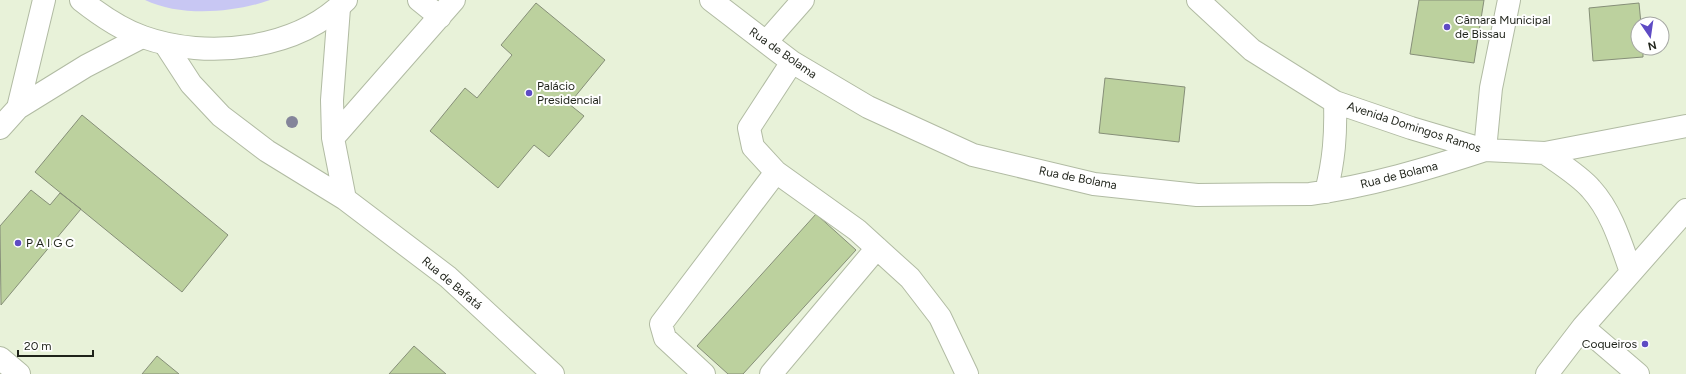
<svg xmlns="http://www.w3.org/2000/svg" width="1686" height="374" font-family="Figtree,sans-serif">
  <rect width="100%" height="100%" fill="#e8f2d9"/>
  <!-- green -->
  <path fill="#c8c7f3" d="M145,0H270C234,13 180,17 145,0Z"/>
  <!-- building -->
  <path fill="#bcd19e" stroke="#868f78" d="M1419,0H1484L1474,63L1410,54Z
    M536,3L605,60L569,104L584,116L549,157L534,145L498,188L430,131L465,88L477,98L512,55L501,45Z
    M1639,3L1641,24H1638V48H1643V57L1593,61L1589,8Z
    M1105,78L1185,87L1179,142L1099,133Z
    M82,115L228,235L182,292L35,172Z
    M31,190L50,205L60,193L81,209L1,305L0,226Z
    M816,214L856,250L743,374H728L697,346Z
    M414,346L446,374H389Z
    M157,356L179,374H142Z"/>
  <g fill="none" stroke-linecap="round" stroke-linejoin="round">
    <defs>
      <path id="minor" d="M419,0L440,17
        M711,0L792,62L868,107L973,155L1094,184L1197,195L1310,194C1370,186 1427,169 1485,150L1491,88L1509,0
        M1198,0L1252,50L1335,102L1411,128L1485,150L1545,153L1686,126
        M339,8L332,100L333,138L345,199
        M766,42L803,0
        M165,44L191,84L221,116L267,151L345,199L448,277L553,374
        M792,62L749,128L753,147L776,172L857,230L910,278L940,317L967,374
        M18,108L44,0
        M0,128L18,108L86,66L142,37
        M333,138L454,0
        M1545,153C1559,163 1580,176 1591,189C1612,212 1621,244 1631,272
        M1326,192C1334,160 1336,135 1335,102
        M1583,327L1638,374
        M0,358L19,374
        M704,374L665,338L661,324L776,172
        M771,374L877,248
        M1547,374L1583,327L1686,210"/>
      <path id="major" d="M81,0C100,15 120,29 143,37C207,60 297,50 346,0"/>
    </defs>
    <!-- minor casing -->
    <use href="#minor" stroke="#b1bba3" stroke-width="24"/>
    <!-- major casing -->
    <use href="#major" stroke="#b1bba3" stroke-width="24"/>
    <!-- minor -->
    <use href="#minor" stroke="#fff" stroke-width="22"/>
    <!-- major -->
    <use href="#major" stroke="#fff" stroke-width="22"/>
  </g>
  <!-- trees -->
  <circle fill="#84859a" cx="292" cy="122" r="6"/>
  <!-- markers -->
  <g fill="#5e4bc4" stroke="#fff" stroke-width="1.5">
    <circle cx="1447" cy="27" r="4"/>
    <circle cx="529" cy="93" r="4"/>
    <circle cx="18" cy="243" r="4"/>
    <circle cx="1645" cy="344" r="4"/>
  </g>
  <g text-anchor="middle" stroke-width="4" stroke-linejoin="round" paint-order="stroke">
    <!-- poi labels -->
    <g font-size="12" fill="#1f231a" stroke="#fff" text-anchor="start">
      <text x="1455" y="24">Câmara Municipal<tspan x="1455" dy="14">de Bissau</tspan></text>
      <text x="537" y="90">Palácio<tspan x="537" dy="14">Presidencial</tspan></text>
      <text x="26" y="247">P A I G C</text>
      <text x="1637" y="348" text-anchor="end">Coqueiros</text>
    </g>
    <!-- street labels -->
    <g font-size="12" fill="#1f231a" stroke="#fff">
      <text transform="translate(783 53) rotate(35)" y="4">Rua de Bolama</text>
      <text transform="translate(1414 127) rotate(18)" y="4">Avenida Domingos Ramos</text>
      <text transform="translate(1399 175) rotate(-14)" y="4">Rua de Bolama</text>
      <text transform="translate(1078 178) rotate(11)" y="4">Rua de Bolama</text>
      <text transform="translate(452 283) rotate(40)" y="4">Rua de Bafatá</text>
    </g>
  </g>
  <!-- north arrow -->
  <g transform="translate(1650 36) rotate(167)"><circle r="19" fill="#ffffff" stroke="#a5a7a3"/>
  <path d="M0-3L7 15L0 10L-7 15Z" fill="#5e4bc4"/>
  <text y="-6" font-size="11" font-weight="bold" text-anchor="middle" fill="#1f231a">N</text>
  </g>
  <!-- scale -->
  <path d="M18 350v6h75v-6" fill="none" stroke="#1f231a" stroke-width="2"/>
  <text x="24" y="350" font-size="12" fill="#1f231a" stroke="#ffffff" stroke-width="3" paint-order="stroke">20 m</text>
</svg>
